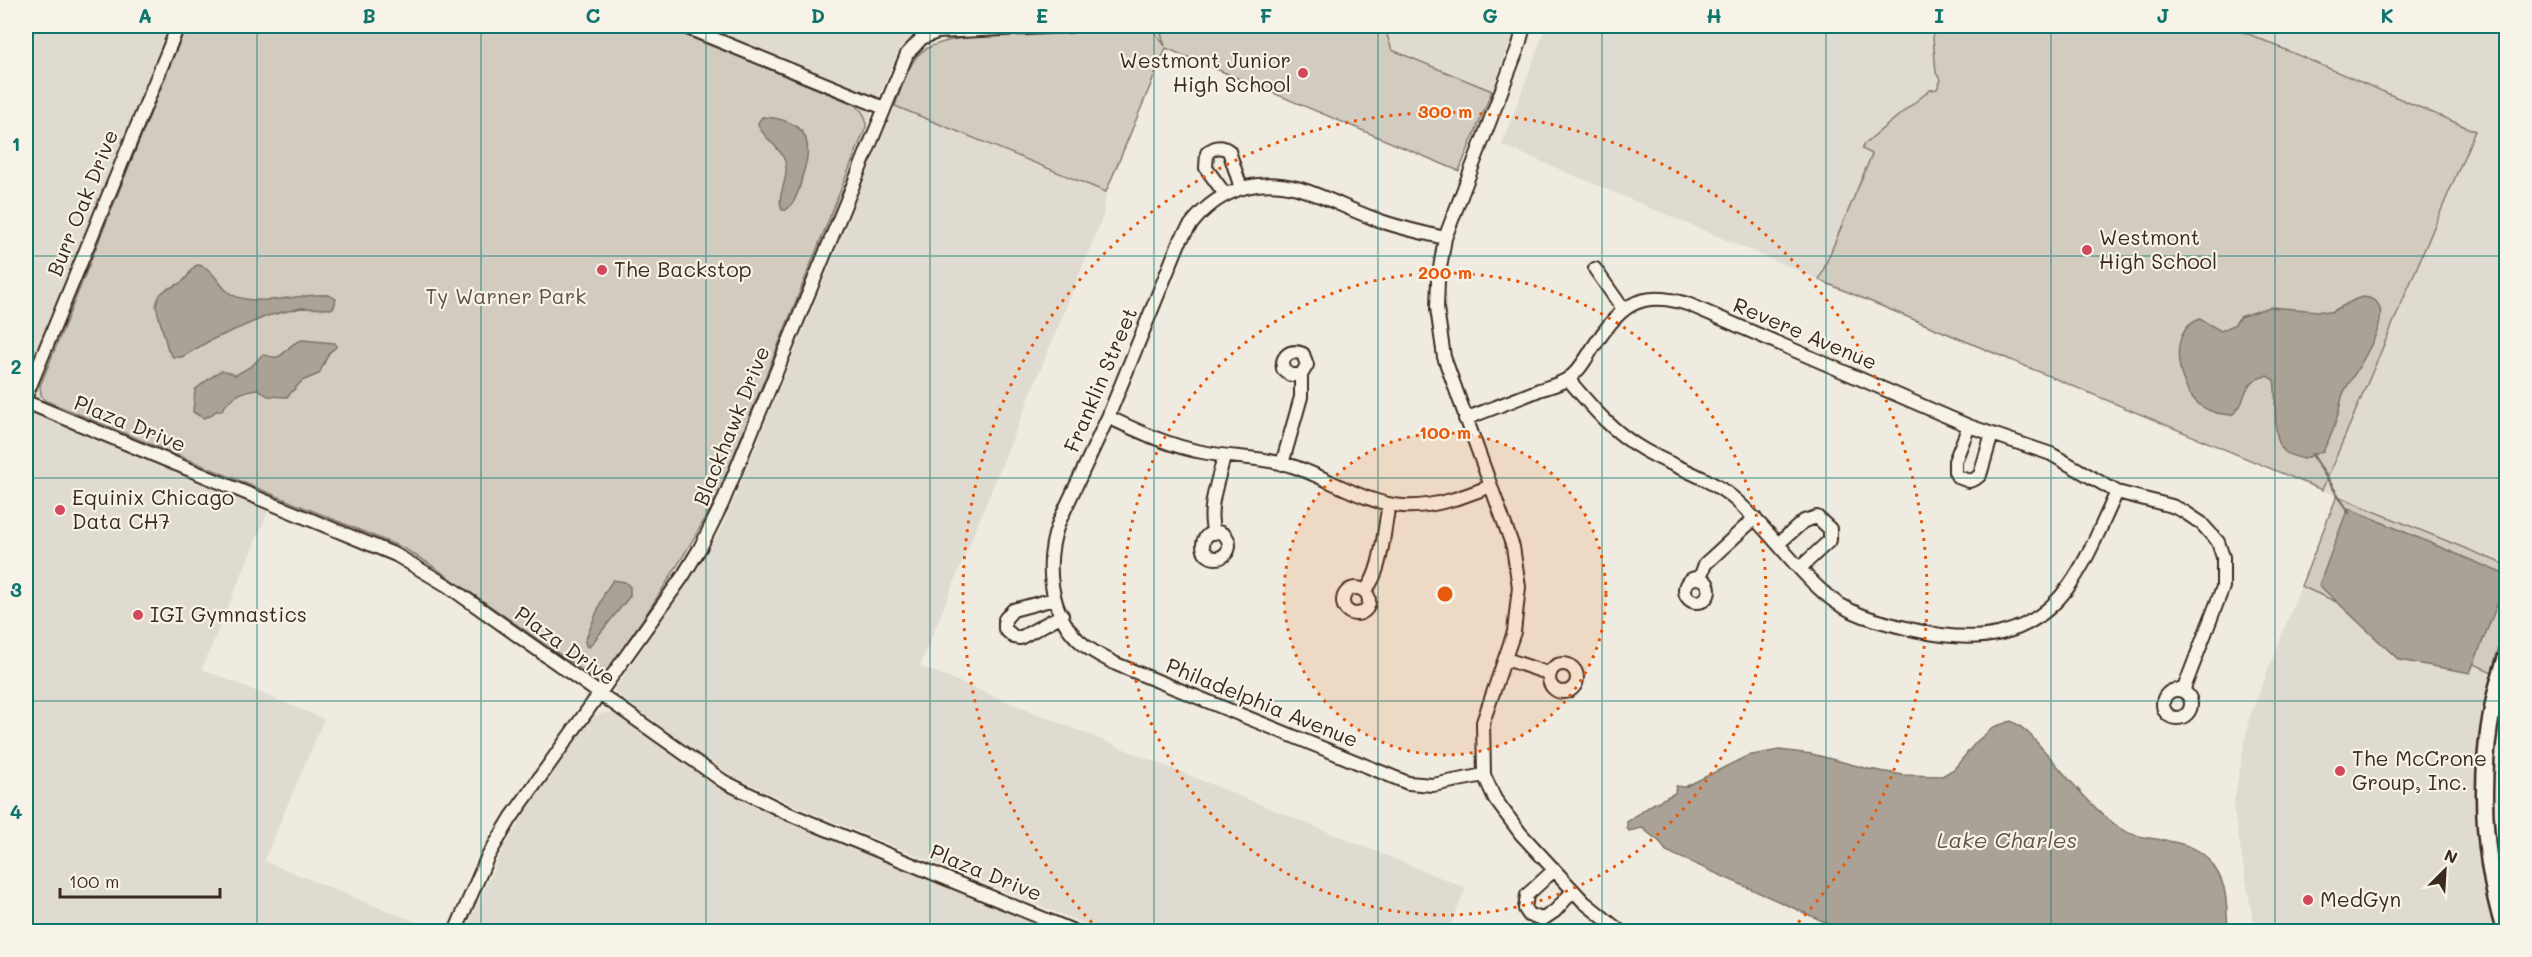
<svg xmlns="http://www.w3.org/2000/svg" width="2532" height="957" font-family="Mali,sans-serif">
  <rect width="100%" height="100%" fill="#efebe0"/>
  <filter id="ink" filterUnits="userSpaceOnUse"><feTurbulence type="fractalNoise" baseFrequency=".0167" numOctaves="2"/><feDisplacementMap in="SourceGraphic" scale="12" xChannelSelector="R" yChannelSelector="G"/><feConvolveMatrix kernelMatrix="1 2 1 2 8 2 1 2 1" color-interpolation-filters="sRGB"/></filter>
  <g filter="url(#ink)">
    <!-- built -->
    <path fill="#e0dbd0" d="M26,26H186L40,386L41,394L44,400L83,418L275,495L202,669L324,719L264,861L438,931H26Z
      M663,26H913L915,33L899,50L866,127V122Z
      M1151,26H1516L1492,91L1392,50L1166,48Z
      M1546,26H2506V565L2122,408L1502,145Z
      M895,106L1106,192L1103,216L920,666L1466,888L1448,931H1102L798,807L731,775L674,738L613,691L697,570L725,521Z
      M2301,586L2492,672L2481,732L2476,785L2478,851L2483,882L2496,931H2255L2233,807L2249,719Z
      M2506,701V885L2499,845L2497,798Z
      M607,712L619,716L732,795L1058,931L465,932L500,854L532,802L592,717Z"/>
    <!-- green -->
    <path fill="#d1cbc0" stroke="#867a6f" stroke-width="1.5" d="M186,26H663L856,105C863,112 867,117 866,127L718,495C686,556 648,613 608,670L599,676L588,674L428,563L403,548L44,400L41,394L40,386Z
      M1136,26H1151L1165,46L1160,30L1165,26H1384L1392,50L1492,91L1459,171L1166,48L1106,192L895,106C901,89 907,68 918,55C948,23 1087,39 1136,26Z
      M1932,26H2230L2475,131L2322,490L1819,280L1872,154L1862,149L1864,144L1930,90L1937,89L1941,80L1936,73Z
      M2337,496L2506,565V621L2492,672L2301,586Z"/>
    <!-- water -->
    <path fill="#aaa296" stroke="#7e7266" stroke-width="1.5" d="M762,117C779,117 805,124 807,144C809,155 805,167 802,177C800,188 795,203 786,210H782C776,196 788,181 786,167C785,150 766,141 759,127L758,123Z
      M198,265C215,267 220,292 237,297C268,306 299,293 329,295L336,299L334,307L331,309L301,308L267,316L211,340L182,357H173L168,350L156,306C161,282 176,291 186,278C189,274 191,270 195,266Z
      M2363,297C2410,301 2349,379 2343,394C2340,403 2339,413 2336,421C2333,432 2328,442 2323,451L2303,459C2297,457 2289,455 2285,452C2270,439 2278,397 2274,380L2267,376C2237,382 2251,401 2232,415C2221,414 2211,413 2201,406C2178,389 2165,331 2200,319L2221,331L2235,324L2240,317L2270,307L2331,312L2356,299Z
      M302,340L335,343L337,346L329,353L319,374L302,381L287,397L268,396L258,389C241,390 230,398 221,411H216L210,416L203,418L193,412L195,390C198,387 219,371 221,371C225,370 232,374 236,375L253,365L262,355C267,355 273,358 277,357C286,355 287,344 302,340Z
      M2348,508L2506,575V582L2470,673L2399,660L2319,585Z
      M613,580L625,582L630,587V596L589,647L586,646L585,641L605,592Z
      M2011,721C2028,729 2035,741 2048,755C2069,779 2092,808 2118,827C2143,845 2186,834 2208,859C2229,883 2226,902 2228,931L2008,930L1845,931L1666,851L1660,842L1642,828L1629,831L1627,828V822L1653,804L1675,793L1676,786L1685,787L1747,756L1779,750L1812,754L1869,769L1903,775L1942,776L1954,769L1976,742L1994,727Z"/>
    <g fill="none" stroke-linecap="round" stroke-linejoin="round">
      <!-- stream -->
      <path stroke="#7e7266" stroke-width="3" d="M2312,454L2349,513"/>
      <defs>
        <path id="minor" d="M683,26L884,108
          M1524,26L1519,45L1445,238L1438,280L1437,308L1444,357L1513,547L1519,587L1514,632L1483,722L1484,775L1495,799L1521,834L1584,902L1621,932
          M1224,193L1206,168L1207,153C1214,147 1221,145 1229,151L1241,188
          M1445,238C1420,232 1394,227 1370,217C1346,208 1322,195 1297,188C1245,175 1204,198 1179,243L1108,417L1059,522C1044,562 1048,616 1084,645C1094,653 1105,658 1116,664L1408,783L1433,785L1484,775
          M1595,269L1623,309
          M1568,379C1591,406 1612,432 1644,450C1673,467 1705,475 1732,497C1766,525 1790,563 1823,592C1849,616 1882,622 1914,630C1974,644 2030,640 2069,586C2089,558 2102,523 2117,492
          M26,396L178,26
          M26,402L396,555L448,586L723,781L787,813L1076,932
          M1108,417C1138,431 1169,446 1202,452C1231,458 1263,457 1292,466C1327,477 1366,504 1403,506C1433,508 1463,497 1491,486
          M1465,419C1490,409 1515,400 1539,390C1548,387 1561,384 1569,378C1579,371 1586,359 1592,349C1619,308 1638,287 1690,305L1969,426L2051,454L2117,492L2172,506L2183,511L2201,523L2218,542L2223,557V587L2183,691
          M1969,426L1955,461V472L1958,477L1969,481L1975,479L1980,475L1992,434
          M1282,464L1301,397V375L1307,365L1303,354C1291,349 1281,355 1283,369L1290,375H1301
          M1203 545a13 13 0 1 1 26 0a13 13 0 1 1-26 0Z
          M1214,533C1206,509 1219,479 1224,456
          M1779,543L1804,521L1817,517L1830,529V540L1800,568
          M1685 590a12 12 0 1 1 24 0a12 12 0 1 1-24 0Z
          M1700,578L1705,564L1755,518
          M1343 601a13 13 0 1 1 26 0a13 13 0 1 1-26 0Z
          M1364,591C1382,576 1384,527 1389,504
          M1054,599L1013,610L1005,619V629L1014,637L1020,638L1062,615
          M1506,659L1550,674
          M1549 678a14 14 0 1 1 28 0a14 14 0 1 1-28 0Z
          M2163 704a14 14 0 1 1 28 0a14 14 0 1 1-28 0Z
          M1554,870L1527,895L1525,909L1529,915L1543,919L1555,911L1573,891
          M455,932L487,858L511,818L683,576L700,548L722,504L907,54L922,38L937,32L1070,26"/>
        <path id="tertiary" d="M2505,932C2478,845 2477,743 2506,658"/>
      </defs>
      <!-- minor casing -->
      <use href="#minor" stroke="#3b2a1e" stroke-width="16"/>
      <!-- tertiary casing -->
      <use href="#tertiary" stroke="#3b2a1e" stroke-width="20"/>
      <!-- minor -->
      <use href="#minor" stroke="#f7f3e8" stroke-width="12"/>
      <!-- tertiary -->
      <use href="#tertiary" stroke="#f7f3e8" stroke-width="15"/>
    </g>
  </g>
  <!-- grid -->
  <path fill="none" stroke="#0f766e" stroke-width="1.5" stroke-opacity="0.55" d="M257,26V932M481,26V932M706,26V932M930,26V932M1154,26V932M1378,26V932M1602,26V932M1826,26V932M2051,26V932M2275,26V932M26,256H2506M26,478H2506M26,701H2506"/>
  <!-- distance rings -->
  <circle cx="1445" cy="594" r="161" fill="#e8590c" fill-opacity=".12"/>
  <g fill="none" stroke="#e8590c" stroke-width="3" stroke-dasharray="3 6">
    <circle cx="1445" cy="594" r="161"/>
    <circle cx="1445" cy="594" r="321"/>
    <path d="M1098 929A482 482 0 1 1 1792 929"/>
  </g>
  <!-- markers -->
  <g fill="#d1495b" stroke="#f7f3e8" stroke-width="2">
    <circle cx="1303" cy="73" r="6"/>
    <circle cx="2087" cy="250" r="6"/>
    <circle cx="602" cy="270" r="6"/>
    <circle cx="60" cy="510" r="6"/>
    <circle cx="138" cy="615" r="6"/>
    <circle cx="2340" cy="771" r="6"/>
    <circle cx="2308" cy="900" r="6"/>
  </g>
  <g text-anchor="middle" stroke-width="4.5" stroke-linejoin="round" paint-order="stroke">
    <!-- poi labels -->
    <g font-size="21" fill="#3b2a1e" stroke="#f7f3e8" text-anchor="start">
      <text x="1291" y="68" text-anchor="end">Westmont Junior<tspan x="1291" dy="24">High School</tspan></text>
      <text x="2099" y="245">Westmont<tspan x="2099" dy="24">High School</tspan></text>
      <text x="614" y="277">The Backstop</text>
      <text x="72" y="505">Equinix Chicago<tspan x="72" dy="24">Data CH7</tspan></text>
      <text x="150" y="622">IGI Gymnastics</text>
      <text x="2352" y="766">The McCrone<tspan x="2352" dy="24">Group, Inc.</tspan></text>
      <text x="2320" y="907">MedGyn</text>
    </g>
    <!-- street labels -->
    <g font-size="21" fill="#3b2a1e" stroke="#f7f3e8">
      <text transform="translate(83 203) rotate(-68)" y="7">Burr Oak Drive</text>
      <text transform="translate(1805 334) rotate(23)" y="7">Revere Avenue</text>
      <text transform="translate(1101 380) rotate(-67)" y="7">Franklin Street</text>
      <text transform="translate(130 424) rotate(22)" y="7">Plaza Drive</text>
      <text transform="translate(732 426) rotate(-68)" y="7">Blackhawk Drive</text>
      <text transform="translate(565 646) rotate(36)" y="7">Plaza Drive</text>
      <text transform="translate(1262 703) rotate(22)" y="7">Philadelphia Avenue</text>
      <text transform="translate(986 873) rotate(22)" y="7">Plaza Drive</text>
    </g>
    <!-- park labels -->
    <g font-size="21" fill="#605246" stroke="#f7f3e8">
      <text x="506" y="304">Ty Warner Park</text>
    </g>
    <!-- water labels -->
    <g font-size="22" font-style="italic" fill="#625448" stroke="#f7f3e8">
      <text x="2007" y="848">Lake Charles</text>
    </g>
  </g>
  <circle cx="1445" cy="594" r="9" fill="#e8590c" stroke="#f7f3e8" stroke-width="3"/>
  <g font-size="18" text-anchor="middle" font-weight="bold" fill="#e8590c" stroke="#f7f3e8" stroke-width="4.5" stroke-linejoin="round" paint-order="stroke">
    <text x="1445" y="118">300 m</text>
    <text x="1445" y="279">200 m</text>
    <text x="1445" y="439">100 m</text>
  </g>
  <!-- margin -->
  <rect width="2532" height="957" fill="none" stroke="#f7f3e8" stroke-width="66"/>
  <!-- north arrow -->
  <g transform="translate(2445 870) rotate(24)" stroke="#f7f3e8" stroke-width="4.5" paint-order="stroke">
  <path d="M0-4.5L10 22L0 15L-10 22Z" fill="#3b2a1e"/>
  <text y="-9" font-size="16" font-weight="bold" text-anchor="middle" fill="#3b2a1e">N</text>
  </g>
  <!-- scale -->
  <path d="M60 888v9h160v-9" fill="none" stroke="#3b2a1e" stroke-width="3"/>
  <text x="69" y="888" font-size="18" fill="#3b2a1e" stroke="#f7f3e8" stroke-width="4.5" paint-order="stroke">100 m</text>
  <rect x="33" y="33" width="2466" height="891" fill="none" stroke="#0f766e" stroke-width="2"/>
  <g font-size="20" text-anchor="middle" font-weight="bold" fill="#0f766e">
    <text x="145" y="23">A</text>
    <text x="369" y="23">B</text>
    <text x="593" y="23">C</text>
    <text x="818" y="23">D</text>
    <text x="1042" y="23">E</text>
    <text x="1266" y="23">F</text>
    <text x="1490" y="23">G</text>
    <text x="1714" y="23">H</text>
    <text x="1939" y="23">I</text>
    <text x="2163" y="23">J</text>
    <text x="2387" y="23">K</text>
    <text x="16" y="151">1</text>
    <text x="16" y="374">2</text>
    <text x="16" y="597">3</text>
    <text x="16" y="819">4</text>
  </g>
</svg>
